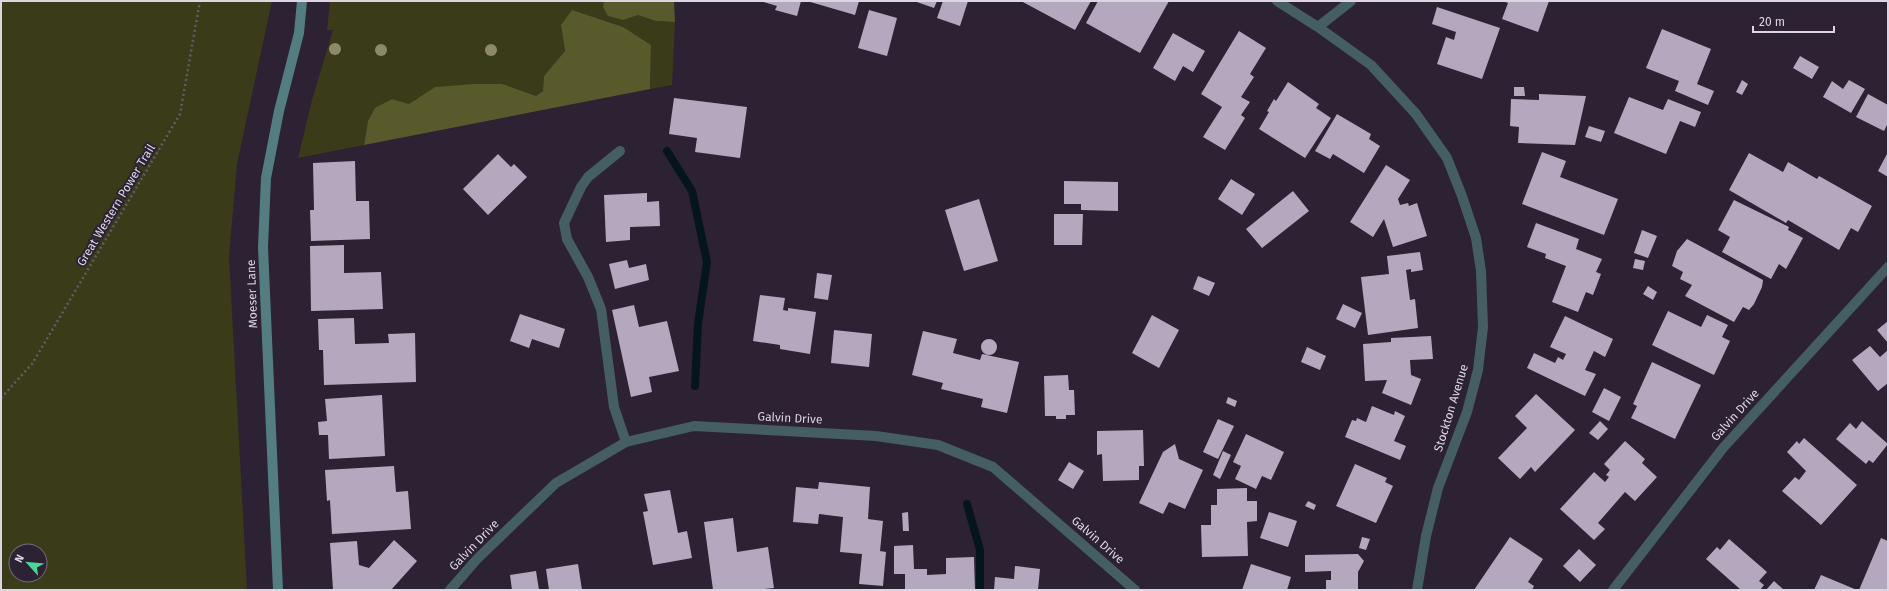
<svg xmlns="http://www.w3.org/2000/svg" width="1889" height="591" font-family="'Fira Sans',sans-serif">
  <rect width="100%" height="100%" fill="#2c2234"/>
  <!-- green -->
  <path fill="#3a3b18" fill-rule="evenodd" d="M1,1H272L237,164L229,256L247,590H1ZM16,551H40V575H16Z
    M330,1H604L603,7L623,20L638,15L656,21L675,22L672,85L650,89L651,45L561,25L565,51L544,76L543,91L536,96L501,84L435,87L409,104L392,99L368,121L364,145L298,158L312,100L333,30H327Z"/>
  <!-- forest -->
  <path fill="#595a2b" d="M604,1H674L675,22L656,21L638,15L623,20L608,16L603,7Z
    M572,10L623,27L651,45L650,89L364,145L368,121L375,108L392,99L409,104L435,87L475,84H502L536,96L543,91L544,76L565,51L561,25Z"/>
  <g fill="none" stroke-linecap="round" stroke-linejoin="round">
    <!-- stream -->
    <path stroke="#04161c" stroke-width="8" d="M667,151L692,191L707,262L698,324L695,386
      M967,504L980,550V590"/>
  </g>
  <!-- building -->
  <path fill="#b4a8be" d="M760,1H801L797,16L775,10L777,6Z
    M807,1H859L855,15Z
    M914,1H937L934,8Z
    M943,1H968L960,26L937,18Z
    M1021,1H1091L1075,30Z
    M1098,1H1169L1140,53L1086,23Z
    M1503,1H1549L1538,32L1502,19L1508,3Z
    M1437,7L1500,28L1482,79L1437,64L1446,37L1454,40L1456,32L1432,24Z
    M869,10L897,18L887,56L858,48Z
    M1662,29L1711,49L1697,84L1714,91L1708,105L1675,91L1679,81L1646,68Z
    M1239,31L1266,48L1250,74L1254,77L1241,97L1250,102L1241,115L1245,118L1225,150L1203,137L1222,107L1201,94Z
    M1173,33L1205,51L1193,72L1183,66L1175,81L1153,68Z
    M1800,56L1819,67L1812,79L1793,68Z
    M1742,80L1748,84L1742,95L1736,92Z
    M1849,80L1865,89L1851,113L1823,97L1832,81L1843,89Z
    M1288,82L1319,104L1316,108L1331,118L1305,158L1259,129L1269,112L1267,111L1274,99L1276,101Z
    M1514,87H1524L1525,96H1514Z
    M1539,94L1586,96L1575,145L1518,143L1519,127L1510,126L1511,99L1539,100Z
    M1868,94L1888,105V123L1884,131L1856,117Z
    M1629,97L1663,110L1668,99L1701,112L1695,127L1680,121L1666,154L1614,133Z
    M674,98L747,107L740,158L695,152L697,138L669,134Z
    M1337,114L1371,134L1369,139L1380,146L1364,173L1333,154L1330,159L1315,151Z
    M1589,126L1605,131L1601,142L1585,137Z
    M1542,152L1566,161L1560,177L1618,199L1604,235L1522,204Z
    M1888,152V177L1878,171Z
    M1749,153L1783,172L1788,162L1817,179L1819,176L1872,206L1858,232L1851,228L1839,250L1788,220L1786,223L1729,190Z
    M498,154L511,167L514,164L527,177L488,215L463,189Z
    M355,161L356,201H369L370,239L311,241L310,210H314L313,163Z
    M1386,165L1410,180L1398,199L1400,205L1408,203L1409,206L1417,203L1427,236L1393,247L1384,219L1373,237L1350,222Z
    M1231,179L1255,194L1242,215L1218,199Z
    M1064,181L1118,182V211L1081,210V204H1064Z
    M1293,191L1309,211L1262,248L1246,229Z
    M647,193V202L659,201L660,226L630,227V240L606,242L604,195Z
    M979,199L998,261L964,271L945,210Z
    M1734,200L1789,227L1788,230L1803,238L1786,269L1779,264L1771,279L1722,252L1730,237L1718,230Z
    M1054,214H1083L1082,245H1054Z
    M1536,223L1579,239L1576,249L1602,259L1596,272L1601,274L1593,295L1586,292L1578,312L1552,302L1566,266L1545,258L1546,254L1527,247Z
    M1642,230L1657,236L1648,258L1634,253Z
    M1687,239L1763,280L1762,287L1754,304L1749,310L1743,307L1734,322L1685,296L1692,285L1680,279L1683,272L1672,266L1677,251Z
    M344,245V273L381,272L383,309L311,311L310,246Z
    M1420,252L1423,270L1411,272V269L1406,270L1410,300L1415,299L1418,328L1368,335L1361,277L1389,274L1387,256Z
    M1635,259L1645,261L1643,270L1633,268Z
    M627,260L629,268L646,264L649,280L615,289L609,264Z
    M817,273L832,275L828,300L814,298Z
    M1198,276L1215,283L1209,296L1193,289Z
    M1648,286L1657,292L1653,300L1643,294Z
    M760,295L785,298L783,310L788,311V308L816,312L810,354L780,349V345L753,341Z
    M1343,304L1362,313L1355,328L1336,319Z
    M634,305L639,327L667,321L679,371L649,377L652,392L631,397L612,310Z
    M1668,311L1701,327L1707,315L1728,325L1722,337L1730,341L1714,375L1652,345Z
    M520,314L565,329L559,348L532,339L529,348L510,341Z
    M1152,315L1179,330L1159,368L1132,353Z
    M1565,316L1613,339L1605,357L1594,351L1585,370L1596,374L1585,396L1527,368L1534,353L1555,363L1558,357L1563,360L1566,354L1550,347Z
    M354,318L355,344L389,343L388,334L415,333L416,382L324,385L323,350H319L318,319Z
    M1888,321V343L1877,330Z
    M834,330L872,334L869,367L831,363Z
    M923,331L957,339L953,353L980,360L982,354L1019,362L1007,413L981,407L983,399L941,389L943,383L912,375Z
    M1431,336L1433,359L1410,360L1411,375L1421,379L1411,405L1382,393L1387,380L1365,381L1363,344L1391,342V338Z
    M981 347a8 8 0 1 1 16 0a8 8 0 1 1-16 0Z
    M1870,346L1880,357L1888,350V383L1878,391L1852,360Z
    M1307,347L1326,356L1320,370L1301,362Z
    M1652,362L1701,385L1675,439L1631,418L1637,406L1633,404Z
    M1068,375L1069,390H1074L1075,415H1066V419H1056V416H1045L1044,376Z
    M1604,388L1621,397L1609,421L1592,412Z
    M1536,394L1575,430L1535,472L1531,467L1520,479L1498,458L1527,428L1515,416Z
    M382,395L385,456L329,459L328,435H319L318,422L327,421L325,399Z
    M1228,397L1237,401L1235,407L1226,403Z
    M1372,406L1394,415L1395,411L1405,416L1394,441L1406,446L1400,460L1345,437L1352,420L1356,421L1357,418L1366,422Z
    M1218,419L1234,426L1218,459L1203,452Z
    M1600,421L1608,429L1598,440L1589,433Z
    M1862,421L1888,444L1873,463L1869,460L1866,464L1836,439L1850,423L1856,429Z
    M1143,430L1144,466H1139V480L1103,481L1102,454L1097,455V431Z
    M1246,434L1284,452L1271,480L1262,476L1256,489L1235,479L1241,466L1233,462Z
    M1804,438L1857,485L1821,525L1782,491L1795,477L1799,480L1806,471L1787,452L1797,441L1799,444Z
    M1625,441L1645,459L1642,463L1657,477L1635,501L1625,492L1598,523L1605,529L1594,540L1560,509L1594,472L1605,482L1609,477L1606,475L1610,470L1604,464Z
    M1175,444L1179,459L1203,470L1185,509L1169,502L1163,514L1139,503L1163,452Z
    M1223,451L1231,455L1220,479L1213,475Z
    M1069,462L1084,471L1073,489L1058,480Z
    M1355,464L1387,478L1385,482L1393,486L1376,523L1336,506Z
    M394,466L396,492L408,491L411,529L332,534L330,500L327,501L325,470Z
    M819,482L870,487L868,519L883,521L880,551L886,552L883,586L859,584L862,554L840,552L843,517L819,514L818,524L793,522L796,487L818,489Z
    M1247,488V501H1257V521L1247,522L1248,556L1202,557L1201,525H1211V505H1217V489Z
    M670,490L678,533L687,531L692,558L653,565L643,512L648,511L644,494Z
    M1308,501L1316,505L1314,510L1305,506Z
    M908,512L909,531H903L902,513Z
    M1269,512L1297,521L1288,547L1260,538Z
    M733,518L737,552L768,547L774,588L756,590H713L704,522Z
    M1362,537L1370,539L1366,550L1359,548Z
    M1510,537L1543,559L1528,582L1534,586L1532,590H1474Z
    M1881,538L1888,541V590H1859Z
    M1729,539L1767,572L1759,581L1764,585L1760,590H1741L1706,559L1717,547L1720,550Z
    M394,540L417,561L391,590H333L330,543L357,541L359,565L369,568Z
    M913,545L914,569H927V575L946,574V558L974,557L975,590H905V574H894V546Z
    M1579,549L1596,565L1580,582L1563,566Z
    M1358,554L1364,561L1358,572V590H1326V580H1331V571L1305,572V555Z
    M578,564L582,590H549L546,569Z
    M1251,564L1291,577L1287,590H1242Z
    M1015,566L1040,569L1038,590H994L995,577L1014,579Z
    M536,571L539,590H512L510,575Z
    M1821,575L1857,590H1814Z
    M1774,581L1784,590H1766Z"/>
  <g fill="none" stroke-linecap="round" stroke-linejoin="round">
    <!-- path -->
    <path stroke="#645b6b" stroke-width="2.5" stroke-dasharray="2 3" stroke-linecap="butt" d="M1,398L32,364L180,114L200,1"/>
    <!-- lane -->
    <path stroke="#455e61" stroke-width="10" d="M620,151L588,177L581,187L564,223L567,239L588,277L601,309L614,407L626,442"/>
    <!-- street -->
    <path stroke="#455e61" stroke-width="10" d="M1277,1L1318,27L1371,65L1416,114L1447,158L1462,196L1476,238L1481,271L1483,327L1478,370L1467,412L1438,488L1426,536L1417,590
      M1318,27L1351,1
      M450,590L477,559L556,483L626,442L694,426L876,436L938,445L993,467L1135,590
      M1613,590L1723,448L1888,267"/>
    <!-- secondary -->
    <path stroke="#547d82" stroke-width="10" d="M278,590L263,247L266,178L279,111L299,33L302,1"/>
  </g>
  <!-- trees -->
  <g fill="#8d8a69">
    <circle cx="335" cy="49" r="6"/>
    <circle cx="381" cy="50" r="6"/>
    <circle cx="491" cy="50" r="6"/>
  </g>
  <g text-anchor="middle" stroke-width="4" stroke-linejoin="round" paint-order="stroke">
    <!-- street labels -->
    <g font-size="12" fill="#ddd6e2" stroke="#2c2234">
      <text transform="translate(116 205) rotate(-59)" y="4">Great Western Power Trail</text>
      <text transform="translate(252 294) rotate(-92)" y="4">Moeser Lane</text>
      <text transform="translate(1451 408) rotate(-73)" y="4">Stockton Avenue</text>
      <text transform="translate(1735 415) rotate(-48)" y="4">Galvin Drive</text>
      <text transform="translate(790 418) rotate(3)" y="4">Galvin Drive</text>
      <text transform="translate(1098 540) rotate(41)" y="4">Galvin Drive</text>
      <text transform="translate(474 545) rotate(-46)" y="4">Galvin Drive</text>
    </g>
  </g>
  <!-- border -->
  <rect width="1889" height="591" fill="none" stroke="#ddd6e2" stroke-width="4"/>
  <!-- north arrow -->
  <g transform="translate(28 563) rotate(297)"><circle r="19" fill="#2c2234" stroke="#736a7a"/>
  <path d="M0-3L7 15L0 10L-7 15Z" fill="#4ed399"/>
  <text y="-6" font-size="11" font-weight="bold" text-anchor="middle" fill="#ddd6e2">N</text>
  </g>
  <!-- scale -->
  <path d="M1753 26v6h81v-6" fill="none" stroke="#ddd6e2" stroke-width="2"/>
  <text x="1759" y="26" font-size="12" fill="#ddd6e2" stroke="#2c2234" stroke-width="3" paint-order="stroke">20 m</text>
</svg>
